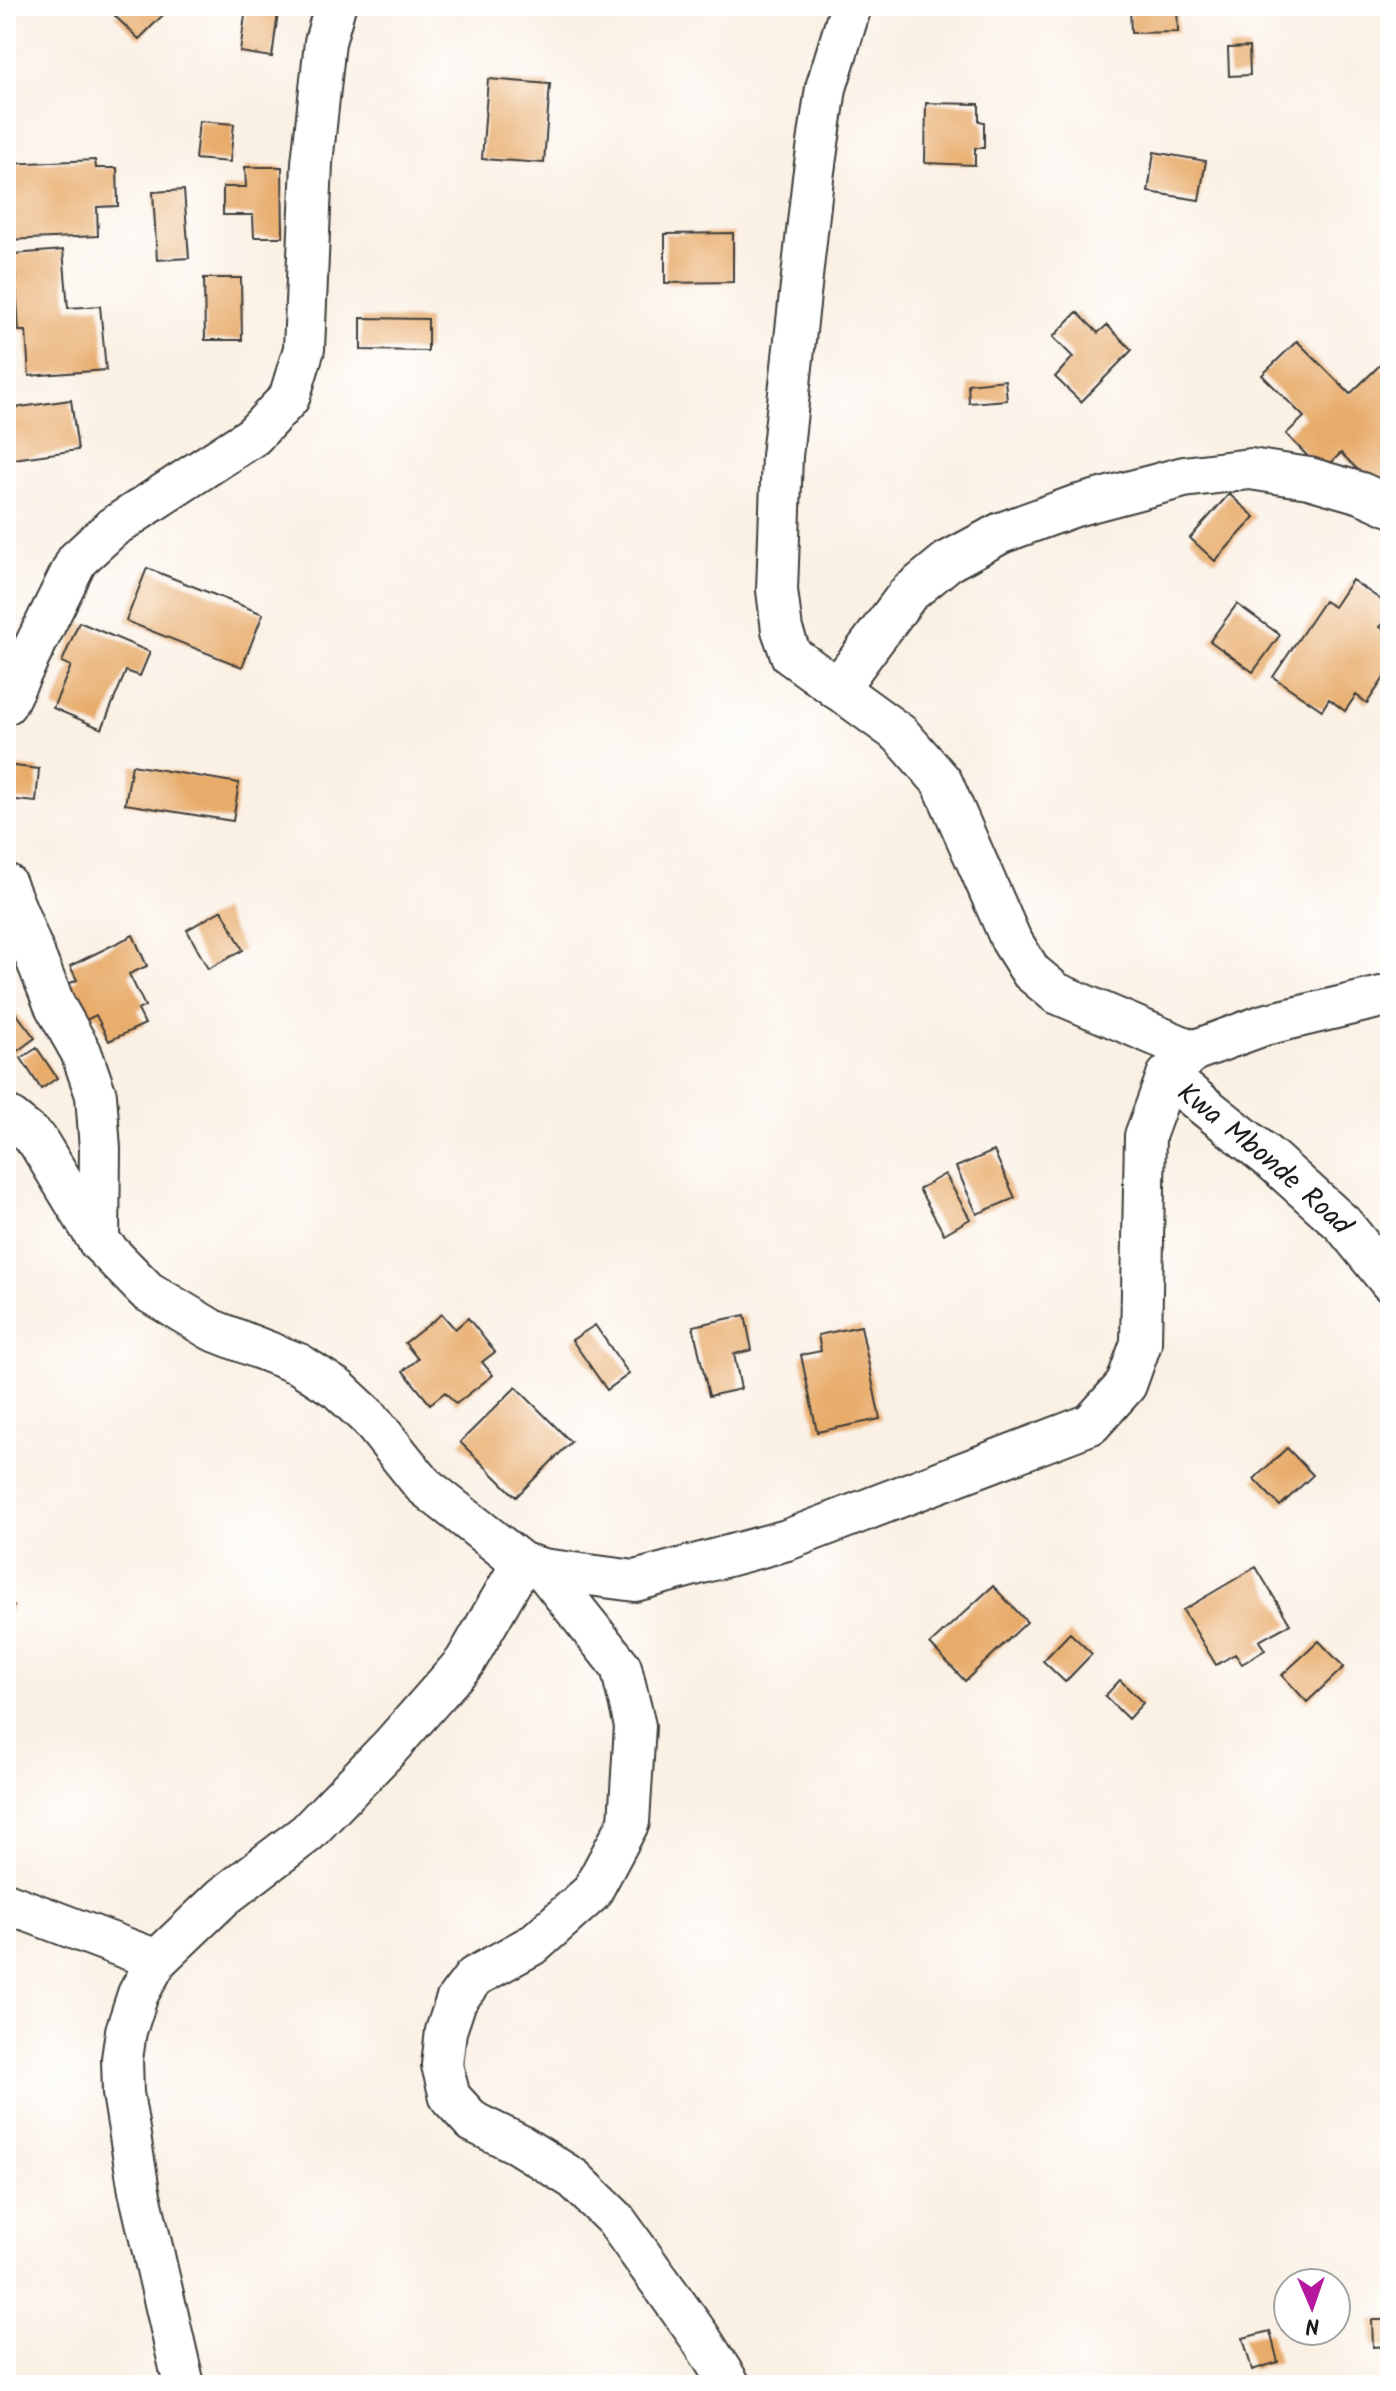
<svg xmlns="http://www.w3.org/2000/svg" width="1396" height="2391" font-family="Kalam,sans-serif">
  <rect width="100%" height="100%" fill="#fff"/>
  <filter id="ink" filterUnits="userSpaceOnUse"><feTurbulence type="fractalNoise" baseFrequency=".0125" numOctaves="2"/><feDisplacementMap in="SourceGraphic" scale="16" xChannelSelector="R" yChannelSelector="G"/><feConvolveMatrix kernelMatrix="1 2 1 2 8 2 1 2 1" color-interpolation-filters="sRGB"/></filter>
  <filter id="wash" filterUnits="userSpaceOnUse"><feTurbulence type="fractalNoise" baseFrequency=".006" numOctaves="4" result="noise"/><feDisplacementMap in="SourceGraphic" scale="32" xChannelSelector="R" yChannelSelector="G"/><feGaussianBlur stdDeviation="1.8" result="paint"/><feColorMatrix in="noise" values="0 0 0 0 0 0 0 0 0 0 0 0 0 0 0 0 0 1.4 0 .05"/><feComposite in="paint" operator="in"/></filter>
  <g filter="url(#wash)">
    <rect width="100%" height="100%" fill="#faf0e3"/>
    <g id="blocks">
      <!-- building -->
      <path fill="#e8ac6b" d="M126,6H162L167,11L139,39L115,16Z
        M1130,6H1177L1178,32L1131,33Z
        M246,8L278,13L272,57L240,52Z
        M1249,47L1250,75L1229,76L1228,48Z
        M488,79L550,84L544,163L482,159Z
        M926,103L979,104V121L984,122V148H975V165L925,163Z
        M199,121L234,124L230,162L195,159Z
        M1154,152L1206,161L1199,200L1148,192Z
        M95,160L96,168H117L118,206L97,207L98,236L6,240V164Z
        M245,167H282L283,237H254L253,215H223V187H246Z
        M184,190L189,258L157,260L153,192Z
        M733,233V282L665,283V234Z
        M63,250L68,308L100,306L106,370L29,376L26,331H19L14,254Z
        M204,278H241L242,340H205Z
        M1077,312L1098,333L1107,325L1132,350L1081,402L1055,377L1073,357L1053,337Z
        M361,318L428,319V351L361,350Z
        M1297,341L1350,394L1380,365L1390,375V476L1377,489L1341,453L1322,471L1286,434L1304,417L1262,375Z
        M1005,380L1007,400L969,403L968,384Z
        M71,400L78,450L6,460V409Z
        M1229,494L1255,517L1215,561L1190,538Z
        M147,568L263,614L242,667L126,621Z
        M1352,580L1390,606V613L1380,627L1390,633V669L1367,703L1356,695L1345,711L1329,699L1322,710L1273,677L1324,601L1334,607Z
        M1237,604L1280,635L1253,672L1210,641Z
        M79,622L150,652L140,676L126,671L102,729L53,708L71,666L62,662Z
        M6,765L39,769L36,802L6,799Z
        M132,765L239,783L233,821L125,804Z
        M222,910L243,950L208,969L187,930Z
        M133,935L147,966L129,974L145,1006L138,1010L145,1024L109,1041L96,1015L80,1023L62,987L77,980L70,966Z
        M6,1000L35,1038L12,1055L6,1048Z
        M37,1048L57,1078L41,1089L21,1058Z
        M994,1151L1015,1198L977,1214L956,1167Z
        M945,1174L970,1219L944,1234L919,1189Z
        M442,1314L455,1329L468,1318L495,1352L482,1362L493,1375L456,1404L445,1392L430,1404L403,1371L418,1359L405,1343Z
        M745,1315L752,1350L734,1354L741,1389L709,1396L693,1326Z
        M595,1325L629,1374L607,1390L572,1340Z
        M861,1326L880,1419L817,1432L801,1355L821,1351L818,1335Z
        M516,1387L571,1442L516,1497L460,1442Z
        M1287,1448L1313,1475L1280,1506L1254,1479Z
        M1256,1567L1290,1624L1259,1641L1265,1650L1242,1664L1235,1654L1216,1665L1183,1610Z
        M993,1586L1027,1622L965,1681L930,1644Z
        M6,1601L14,1606L6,1617Z
        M1070,1633L1092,1654L1065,1682L1043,1661Z
        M1319,1641L1344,1667L1307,1702L1282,1675Z
        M1120,1680L1143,1703L1128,1719L1105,1696Z
        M1372,2320H1390V2346L1373,2347Z
        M1270,2331L1278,2362L1252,2370L1243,2338Z"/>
    </g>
  </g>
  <g filter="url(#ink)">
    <use href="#blocks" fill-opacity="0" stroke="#3d3c3a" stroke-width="2"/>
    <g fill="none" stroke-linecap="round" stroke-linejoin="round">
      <defs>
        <g id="street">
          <path d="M851,6L826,88L813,178L782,456L777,590L782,630L791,655L900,734L942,782L1011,940L1031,972L1056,993L1193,1051"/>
          <path d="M837,689L908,594L947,562L1001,533L1075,506L1184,477L1250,469L1309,478L1361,493L1390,506"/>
          <path d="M6,704L77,560L113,527L253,436L289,398L304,349L312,163L325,42L335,6"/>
          <path d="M6,884L55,1006L81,1052L96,1095L100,1149L99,1242"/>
          <path id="s1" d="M1167,1076L1272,1160L1343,1224L1390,1282"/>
          <path d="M6,1115L37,1140L99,1242L147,1291L212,1330L299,1364L338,1389L370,1419L423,1485L522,1563L543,1569L635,1581L787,1540L1091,1424L1126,1385L1141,1343L1145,1136L1167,1076L1193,1051L1264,1025L1390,995"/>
          <path d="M543,1569L621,1667L635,1726L629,1822L591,1893L534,1944L474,1977L456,2001L446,2031L442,2065L450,2097L473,2122L518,2144L574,2179L615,2219L699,2336L730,2385"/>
          <path d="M6,1903L157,1960"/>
          <path d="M184,2385L139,2191L123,2093L122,2059L126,2031L138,1994L157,1960L223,1897L307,1833L391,1746L465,1662L522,1563"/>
        </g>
      </defs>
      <!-- street casing -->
      <use href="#street" stroke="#3d3c3a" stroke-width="44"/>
      <!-- street -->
      <use href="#street" stroke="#fff" stroke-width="40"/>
    </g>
  </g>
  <g text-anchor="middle" stroke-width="6" stroke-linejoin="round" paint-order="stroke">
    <!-- street labels -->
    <g font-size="28" fill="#1c1c1c" stroke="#fff">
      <text dy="10" stroke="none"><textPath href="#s1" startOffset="128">Kwa Mbonde Road</textPath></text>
    </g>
  </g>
  <!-- margin -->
  <rect width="1396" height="2391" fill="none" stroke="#fff" stroke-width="32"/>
  <!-- north arrow -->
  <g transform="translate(1312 2307) rotate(178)"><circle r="38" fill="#ffffff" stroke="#a4a4a4" stroke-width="2"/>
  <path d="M0-6L14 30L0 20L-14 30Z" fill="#b5179e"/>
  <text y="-12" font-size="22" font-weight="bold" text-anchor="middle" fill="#1c1c1c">N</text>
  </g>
</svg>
